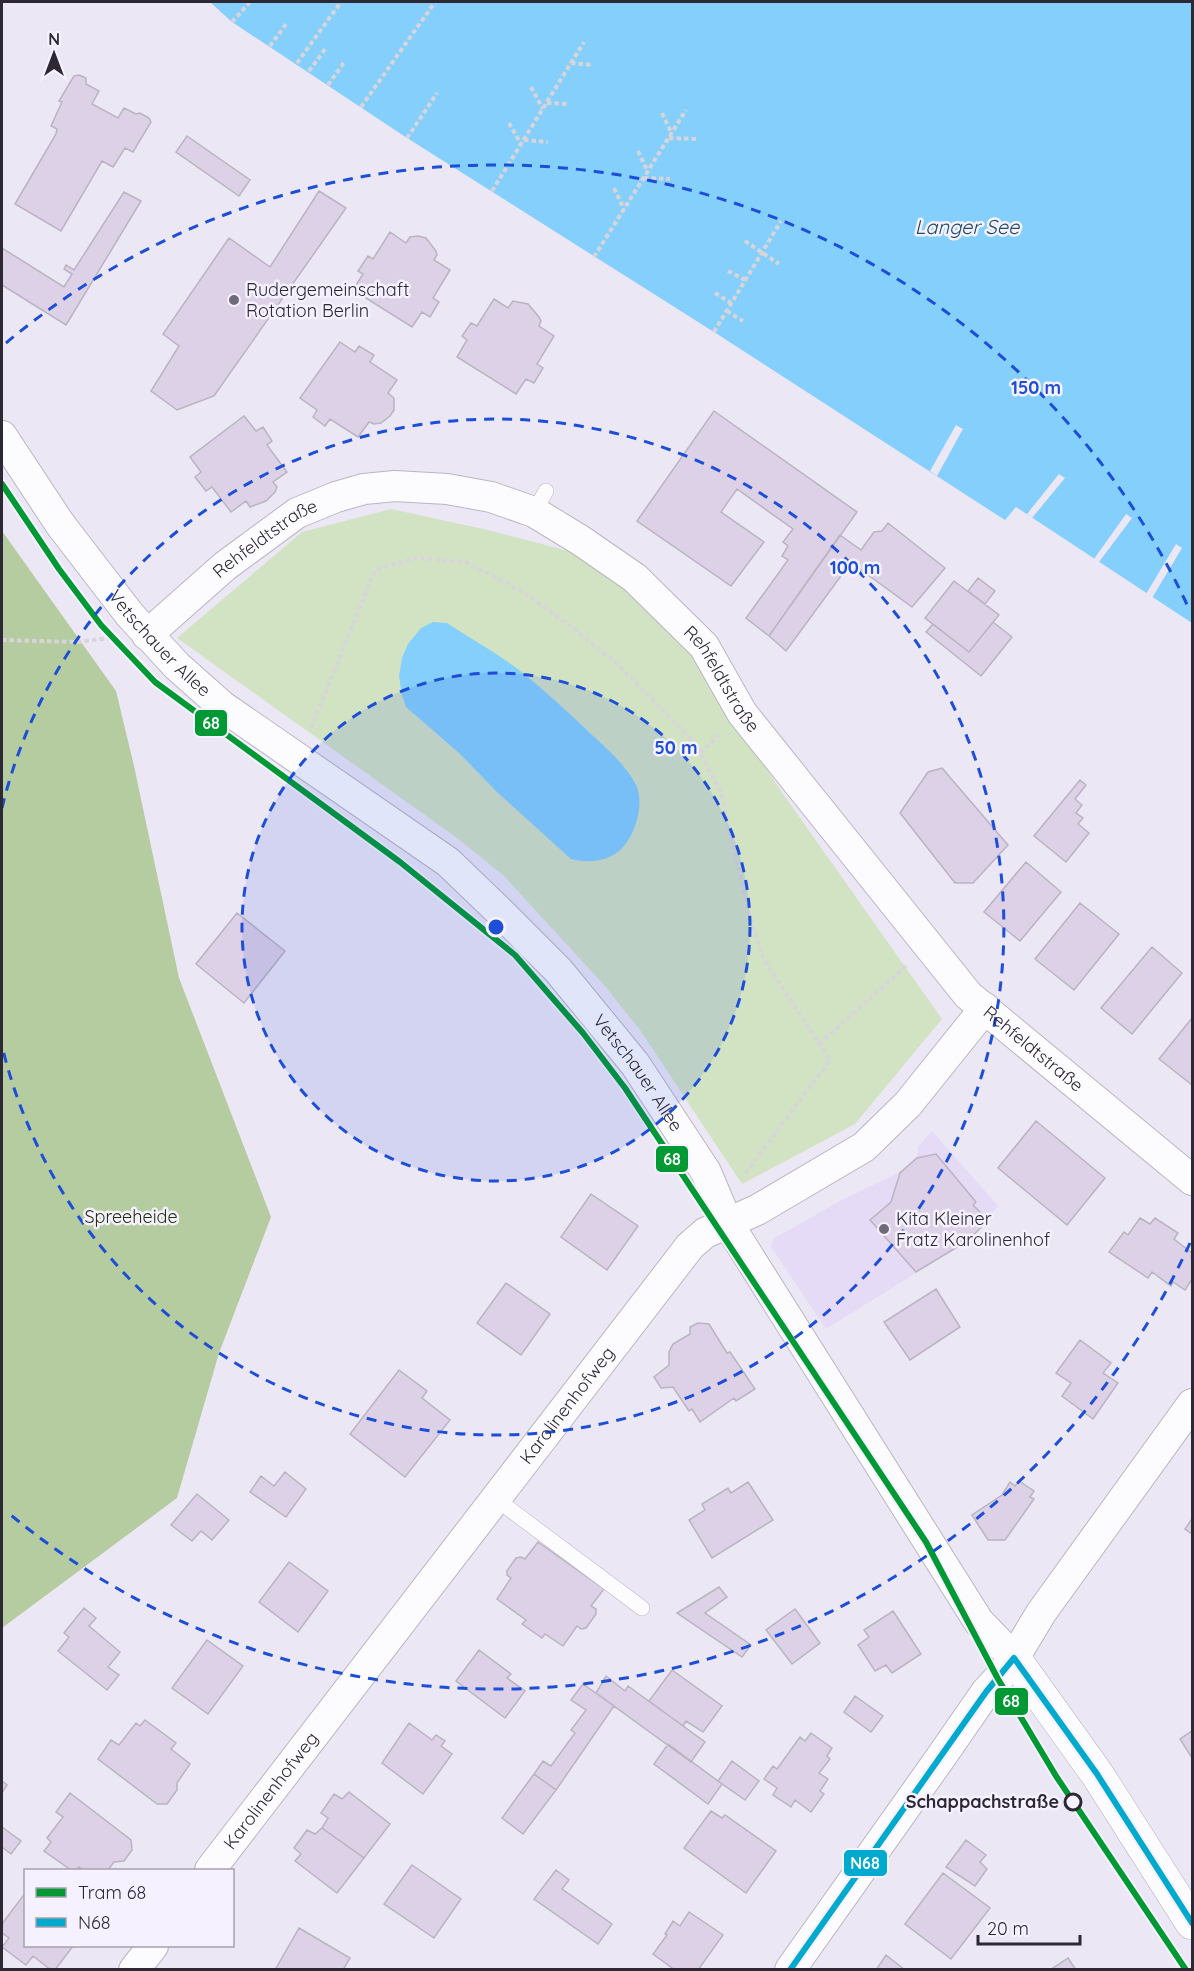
<svg xmlns="http://www.w3.org/2000/svg" width="1194" height="1971" font-family="Quicksand,sans-serif">
  <rect width="100%" height="100%" fill="#ece7f5"/>
  <!-- built -->
  <path fill="#e6dbf7" d="M932,1131L998,1206L969,1240L826,1329L771,1247L773,1239L840,1201L898,1173L917,1156L918,1147Z"/>
  <!-- green -->
  <path fill="#d2e3c4" d="M391,509L488,530L576,553L639,600L679,637L781,791L942,1019L855,1124L742,1184L640,1030L604,985L503,875L457,838L177,638L302,532Z"/>
  <!-- forest -->
  <path fill="#b5cba0" d="M2,531L116,691L134,766L179,978L271,1217L219,1353L177,1498L2,1628Z"/>
  <!-- water -->
  <path fill="#84cffc" d="M210,2H1192V623L1016,507L1005,520L994,513L714,332L407,138L232,22Z
    M433,622L447,623C471,639 497,653 519,670C544,690 568,712 591,734C607,749 626,765 636,785C644,802 637,827 627,842C615,861 591,864 571,859L497,792L459,753L406,707L402,695L399,676L402,658L408,644L421,628Z"/>
  <!-- pier -->
  <path fill="#ece7f5" d="M956,425L963,429L937,476L930,471Z
    M1059,474L1065,478L1032,518L1027,514Z
    M1126,514L1132,518L1099,562L1094,559Z
    M1176,544L1182,548L1152,598L1146,594Z"/>
  <!-- building -->
  <path fill="#ddd1e8" stroke="#b9b4c0" stroke-width="1.5" d="M79,75L86,78V84L99,91L92,104L118,118L124,108L136,114L140,113L149,118L151,122L133,152L125,148L113,167L102,161L61,231L15,204L56,134L57,129L51,126L62,102L59,101L74,76Z
    M187,136L250,180L239,196L176,152Z
    M319,191L346,208L214,396L177,410L151,391L179,346L163,334L229,238L270,267Z
    M124,192L141,201L66,325L2,285V248L64,287L72,274L64,269L66,265L74,270Z
    M390,232L406,243L410,237L418,236L426,238L436,251L437,255L434,260L450,270L433,298L439,302L430,317L422,312L412,327L353,290L363,274L358,271L368,256L373,259Z
    M494,299L508,308L513,301L528,304L539,317L541,321L539,326L554,336L537,364L543,368L534,383L526,379L516,394L457,357L467,340L462,336L471,323L477,326Z
    M340,342L355,352L359,346L374,355L370,362L397,380L388,393L394,398V410L390,416L381,423L374,424L369,422L358,437L330,419L325,426L313,417L317,410L300,398Z
    M714,411L857,512L769,636L746,618L788,560L782,556L788,546L783,542L793,529L737,489L721,512L764,542L731,586L637,521Z
    M244,416L256,431L263,427L272,441L267,445L287,472L273,482L277,487L275,492L266,501L250,507L246,501L231,512L212,487L206,491L195,477L201,472L190,457Z
    M888,523L945,568L912,607L857,567L852,573L846,569L786,651L769,636L840,535L861,550L874,532L882,531Z
    M978,578L995,591L985,604L968,591Z
    M954,581L999,615L969,652L925,618Z
    M993,622L1012,637L981,676L926,632L933,624L969,652Z
    M942,768L1008,845L973,883H955L900,813L928,772Z
    M1080,780L1086,785L1075,799L1082,805L1076,813L1083,818L1078,824L1089,833L1066,862L1034,836Z
    M1026,862L1061,892L1020,941L984,912Z
    M1080,903L1119,934L1074,990L1035,959Z
    M237,913L285,951L244,1003L196,964Z
    M1152,947L1182,973L1132,1034L1101,1008Z
    M1192,1018V1085L1159,1059Z
    M1036,1121L1105,1178L1067,1225L998,1168Z
    M936,1154L976,1202L973,1205L988,1220L969,1240L916,1272L870,1220L891,1202L900,1173L917,1158Z
    M591,1194L638,1226L607,1270L561,1237Z
    M1140,1218L1150,1224L1155,1218L1178,1233L1174,1239L1192,1253L1191,1258L1192,1259V1279L1185,1290L1173,1282L1171,1286L1152,1272L1148,1278L1109,1252L1124,1232L1128,1235Z
    M506,1283L550,1314L521,1355L477,1323Z
    M936,1289L960,1327L910,1360L884,1322Z
    M698,1323L709,1324L727,1353L730,1352L755,1389L736,1401L734,1398L700,1422L692,1409L689,1411L673,1387L661,1388L654,1377L669,1365V1352L673,1344L690,1334V1327Z
    M1080,1340L1111,1363L1103,1373L1118,1383L1093,1419L1062,1396L1071,1383L1056,1373Z
    M399,1370L427,1391L422,1398L450,1420L405,1477L350,1434Z
    M285,1472L306,1489L286,1517L250,1492L261,1476L274,1486Z
    M1019,1481L1034,1491L1030,1497L1034,1499L1005,1540H988L972,1515L1002,1495L1010,1482L1015,1486Z
    M748,1482L773,1520L712,1558L689,1520L705,1510L702,1504L728,1488L731,1493Z
    M197,1494L229,1520L212,1540L201,1531L192,1541L171,1525Z
    M1192,1519V1534L1185,1529Z
    M538,1542L604,1589L591,1606L596,1609V1614L586,1628L581,1629L577,1626L563,1646L545,1634L542,1638L522,1624L526,1620L497,1599L511,1578L507,1575V1571L516,1558L521,1557L525,1559Z
    M289,1562L328,1591L298,1632L259,1602Z
    M719,1587L727,1597L705,1613L751,1645L742,1657L677,1613Z
    M84,1608L96,1618L89,1626L120,1652L108,1667L119,1675L107,1690L58,1651L69,1637L64,1633Z
    M795,1609L820,1643L792,1664L766,1630Z
    M893,1611L921,1654L892,1673L886,1665L875,1671L858,1645L869,1637L864,1630Z
    M207,1640L243,1666L208,1714L172,1688Z
    M479,1650L511,1674L507,1678L525,1691L505,1718L456,1681Z
    M672,1670L722,1706L703,1732L686,1721L683,1726L649,1701Z
    M606,1676L625,1691L628,1686L705,1742L691,1762L596,1693Z
    M583,1684L614,1706L556,1790L534,1774L543,1761L551,1766L575,1733L571,1730L586,1710L571,1700Z
    M855,1696L883,1716L871,1732L844,1712Z
    M145,1720L176,1743L171,1749L190,1764L177,1783V1790L167,1804H157L98,1759L111,1740L119,1745L136,1723L140,1726Z
    M409,1723L432,1740L436,1735L445,1741L441,1746L452,1754L423,1794L382,1763Z
    M1192,1731V1758L1180,1739Z
    M811,1733L832,1748L827,1756L830,1759L819,1773L828,1779L820,1791L824,1794L811,1812L795,1800L791,1807L773,1795L777,1788L764,1779L773,1766L777,1769L800,1737L805,1741Z
    M668,1744L722,1784L708,1804L654,1764Z
    M732,1761L759,1781L745,1800L718,1781Z
    M534,1774L556,1790L523,1834L502,1818Z
    M2,1781L7,1785L2,1793Z
    M349,1792L390,1824L364,1858L322,1828L328,1818L321,1813L334,1794L342,1799Z
    M70,1793L131,1840L132,1850L124,1861L114,1862L108,1870H84L79,1867L77,1870H71L44,1851L51,1842L47,1838L63,1817L56,1812Z
    M711,1811L722,1818L725,1815L776,1851L746,1893L684,1848Z
    M2,1827L21,1841L11,1854L2,1847Z
    M322,1828L364,1858L337,1893L295,1861L301,1854L294,1848L307,1830L315,1834Z
    M966,1840L986,1855L980,1862L987,1869L975,1886L946,1867Z
    M412,1865L461,1899L434,1938L384,1904Z
    M556,1870L569,1880L562,1889L612,1924L598,1944L534,1899Z
    M943,1873L990,1908L951,1959L905,1924Z
    M26,1892V1946H73L55,1970H51L33,1956L26,1965L2,1947L9,1938L2,1933V1924Z
    M689,1912L723,1935L698,1970H675L653,1954L667,1935L665,1934L673,1921L680,1926Z
    M299,1928L350,1958L343,1970H275Z
    M886,1955L905,1970H876Z
    M1068,1958L1076,1970H1050Z"/>
  <g fill="none" stroke-linecap="round" stroke-linejoin="round">
    <defs>
      <path id="lane" d="M534,512L546,491
        M496,1499L642,1608"/>
      <g id="street">
        <path id="s1" d="M2,436L60,524L130,615L177,666L222,706L448,862L499,911L558,970L635,1064L706,1172L727,1222L979,1622L1014,1658"/>
        <path id="s2" d="M147,635L225,566L297,513L336,497L364,489L395,486L447,489L491,497L534,512L580,540L635,578L704,646L742,713L968,995L1192,1180"/>
        <path id="s3" d="M210,1870L690,1246L705,1233L757,1210L864,1147L908,1104L985,1008"/>
        <path d="M134,1970L153,1946"/>
        <path d="M790,1970L941,1757L986,1692L998,1679L1014,1658L1041,1613L1192,1404"/>
      </g>
      <path id="secondary" d="M1014,1658L1097,1774L1192,1923"/>
    </defs>
    <!-- lane casing -->
    <use href="#lane" stroke="#bab6c1" stroke-width="16"/>
    <!-- street casing -->
    <use href="#street" stroke="#bab6c1" stroke-width="32"/>
    <!-- secondary casing -->
    <use href="#secondary" stroke="#bab6c1" stroke-width="34"/>
    <!-- path -->
    <path stroke="#d7d5d9" stroke-width="4" stroke-dasharray="4.5 3" stroke-linecap="butt" d="M232,22L250,2
      M270,46L287,23
      M297,63L341,2
      M571,63L593,65
      M309,71L326,48
      M328,85L345,61
      M531,87L543,109
      M547,103L569,104
      M361,107L435,2
      M662,113L672,134
      M509,123L521,144
      M407,138L437,93
      M669,138L696,139
      M524,140L548,142
      M638,151L648,172
      M644,178L670,179
      M614,188L624,209
      M492,191L584,42
      M745,241L779,264
      M594,257L686,110
      M728,271L745,280
      M715,293L731,303
      M727,311L743,321
      M714,332L781,221
      M2,640L78,642L109,638
      M311,728L375,570L415,558L465,562L522,591L573,628L617,664L690,738L700,753L721,792L750,917L763,958L830,1060L743,1176
      M700,753L719,735
      M819,1044L906,966"/>
    <!-- lane -->
    <use href="#lane" stroke="#fcfbfe" stroke-width="15"/>
    <!-- street -->
    <use href="#street" stroke="#fcfbfe" stroke-width="30"/>
    <!-- secondary -->
    <use href="#secondary" stroke="#fcfbfe" stroke-width="33"/>
    <defs>
      <path id="bus-1" d="M790,1970L986,1692L1014,1658L1097,1774L1192,1923"/>
    </defs>
    <!-- bus-1 casing -->
    <use href="#bus-1" stroke="#f6f1fe" stroke-width="10"/>
    <!-- bus-1 -->
    <use href="#bus-1" stroke="#00a9ce" stroke-width="6"/>
    <defs>
      <path id="tram-1" d="M2,484L59,569L101,625L155,682L400,862L515,955L583,1033L625,1088L926,1542L998,1679L1056,1776L1186,1970"/>
    </defs>
    <!-- tram-1 casing -->
    <use href="#tram-1" stroke="#f6f1fe" stroke-width="10"/>
    <!-- tram-1 -->
    <use href="#tram-1" stroke="#093" stroke-width="6"/>
  </g>
  <!-- distance rings -->
  <circle cx="496" cy="927" r="254" fill="#1d4ed8" fill-opacity=".12"/>
  <g fill="none" stroke="#1d4ed8" stroke-width="3" stroke-dasharray="10 8">
    <circle cx="496" cy="927" r="254"/>
    <path d="M2 808A508 508 0 1 1 2 1046"/>
    <path d="M1190 1243A763 763 0 0 1 6 1511M6 343A763 763 0 0 1 1190 611"/>
  </g>
  <!-- markers -->
  <g fill="#706b78" stroke="#f6f1fe" stroke-width="2">
    <circle cx="234" cy="300" r="6"/>
    <circle cx="884" cy="1229" r="6"/>
  </g>
  <circle fill="#f6f1fe" stroke="#2d2834" stroke-width="3" cx="1073" cy="1802" r="8"/>
  <g text-anchor="middle" stroke-width="5" stroke-linejoin="round" paint-order="stroke">
    <!-- poi labels -->
    <g font-size="18" fill="#2d2834" stroke="#f6f1fe" text-anchor="start">
      <text x="246" y="296">Rudergemeinschaft<tspan x="246" dy="21">Rotation Berlin</tspan></text>
      <text x="896" y="1225">Kita Kleiner<tspan x="896" dy="21">Fratz Karolinenhof</tspan></text>
    </g>
    <!-- street labels -->
    <g font-size="18" fill="#2d2834" stroke="#f6f1fe">
      <text dy="6" stroke="none"><textPath href="#s2" startOffset="153">Rehfeldtstraße</textPath></text>
      <text dy="6" stroke="none"><textPath href="#s1" startOffset="261">Vetschauer Allee</textPath></text>
      <text dy="6" stroke="none"><textPath href="#s2" startOffset="693">Rehfeldtstraße</textPath></text>
      <text dy="6" stroke="none"><textPath href="#s2" startOffset="1179">Rehfeldtstraße</textPath></text>
      <text dy="6" stroke="none"><textPath href="#s1" startOffset="909">Vetschauer Allee</textPath></text>
      <text dy="6" stroke="none"><textPath href="#s3" startOffset="586">Karolinenhofweg</textPath></text>
      <text dy="6" stroke="none"><textPath href="#s3" startOffset="100">Karolinenhofweg</textPath></text>
    </g>
    <!-- park labels -->
    <g font-size="18" fill="#1e2f0a" stroke="#f6f1fe">
      <text x="131" y="1223">Spreeheide</text>
    </g>
    <!-- stop labels -->
    <g font-size="18" font-weight="bold" fill="#2d2834" stroke="#f6f1fe" text-anchor="end">
      <text x="1059" y="1808">Schappachstraße</text>
    </g>
    <!-- water labels -->
    <g font-size="20" font-style="italic" fill="#224f67" stroke="#f6f1fe">
      <text x="967" y="234">Langer See</text>
    </g>
  </g>
  <circle cx="496" cy="927" r="9" fill="#1d4ed8" stroke="#f6f1fe" stroke-width="3"/>
  <g font-size="18" text-anchor="middle" font-weight="bold" fill="#1d4ed8" stroke="#f6f1fe" stroke-width="5" stroke-linejoin="round" paint-order="stroke">
    <text x="1036" y="394">150 m</text>
    <text x="855" y="574">100 m</text>
    <text x="676" y="754">50 m</text>
  </g>
  <g stroke="#f6f1fe" stroke-width="2">
    <rect x="194" y="709" width="34" height="28" rx="6" fill="#093"/>
    <rect x="655" y="1145" width="34" height="28" rx="6" fill="#093"/>
    <rect x="994" y="1687" width="35" height="29" rx="6" fill="#093"/>
    <rect x="843" y="1849" width="45" height="28" rx="6" fill="#00a9ce"/>
  </g>
  <g font-size="16" text-anchor="middle" font-weight="bold" fill="#fff">
    <text x="211" y="729">68</text>
    <text x="672" y="1165">68</text>
    <text x="1011" y="1707">68</text>
    <text x="865" y="1869">N68</text>
  </g>
  <!-- border -->
  <rect width="1194" height="1971" fill="none" stroke="#2d2834" stroke-width="6"/>
  <!-- legend -->
  <rect x="24" y="1869" width="210" height="78" fill="#f6f1fe" stroke="#a6a1ad" stroke-width="1.5"/>
  <rect x="36" y="1888" width="30" height="9" fill="#009933" stroke="#a6a1ad" stroke-width="1.5"/>
  <text x="78" y="1899" font-size="18" fill="#2d2834">Tram 68</text>
  <rect x="36" y="1918" width="30" height="9" fill="#00a9ce" stroke="#a6a1ad" stroke-width="1.5"/>
  <text x="78" y="1929" font-size="18" fill="#2d2834">N68</text>
  <!-- north arrow -->
  <g transform="translate(54 54)" stroke="#f6f1fe" stroke-width="4.5" paint-order="stroke">
  <path d="M0-4.5L10 22L0 15L-10 22Z" fill="#2d2834"/>
  <text y="-9" font-size="16" font-weight="bold" text-anchor="middle" fill="#2d2834">N</text>
  </g>
  <!-- scale -->
  <path d="M978 1935v9h102v-9" fill="none" stroke="#2d2834" stroke-width="3"/>
  <text x="987" y="1935" font-size="18" fill="#2d2834" stroke="#f6f1fe" stroke-width="4.5" paint-order="stroke">20 m</text>
</svg>
